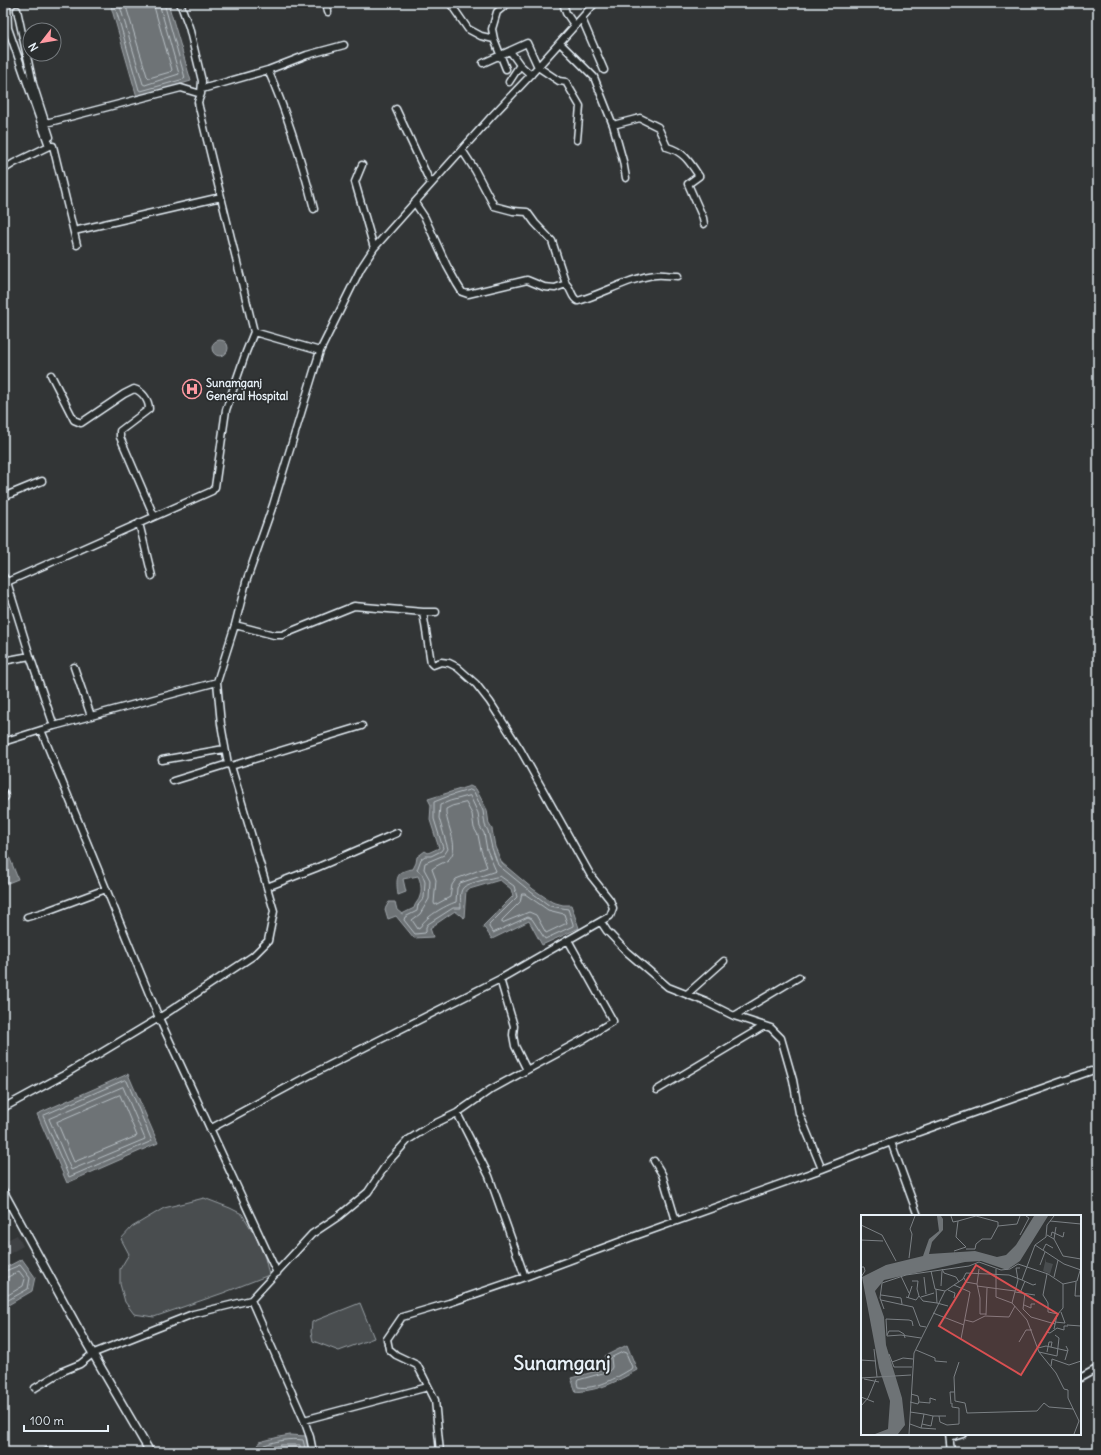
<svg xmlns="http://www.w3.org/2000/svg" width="1101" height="1455" font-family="Delius,sans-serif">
  <rect width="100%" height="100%" fill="#323536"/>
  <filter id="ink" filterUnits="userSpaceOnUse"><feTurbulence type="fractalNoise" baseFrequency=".025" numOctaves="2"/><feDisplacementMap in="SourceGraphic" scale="8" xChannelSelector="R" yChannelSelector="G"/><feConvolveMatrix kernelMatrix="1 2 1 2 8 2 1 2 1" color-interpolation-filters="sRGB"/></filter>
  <g filter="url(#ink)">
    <!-- built -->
    <path fill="#3f4244" d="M17,1235L23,1246L7,1255L3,1248V1242Z"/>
    <!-- green -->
    <path fill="#494d4f" stroke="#989fa4" d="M204,1198L230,1208L242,1214L255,1235L265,1258L269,1275L223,1293L154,1317L134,1314L125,1302L120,1284V1269L129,1254L121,1239L132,1227L164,1208Z
      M360,1303L374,1338L339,1351L313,1341L311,1332L312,1322Z"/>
    <!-- water -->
    <path fill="#6e7376" stroke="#9fa5aa" d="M110,3H168L191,81L137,97Z
      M212 348a8 8 0 1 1 16 0a8 8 0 1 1-16 0Z
      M470,786L476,789L487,810L489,824L492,829L495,847L502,863L533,889L552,902L563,905H571L579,928L542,945L529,921L492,939L483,926L513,896L511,889L500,880L466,890L464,918L455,911L430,928L433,937L414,938L396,916L388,919L385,909L389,902H395L397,910L402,914L414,908C415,903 419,901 420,896C422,890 421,882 418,876L403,879L406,892L398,895C396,879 395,871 413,869L416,863L417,857L425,851L428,853L439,848L430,820L431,805L428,799Z
      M3,841L18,879L3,885Z
      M128,1074L158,1143L67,1183L37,1114Z
      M22,1259L35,1277L32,1291L3,1308V1269Z
      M627,1345L637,1370C614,1383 603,1389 576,1392L571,1378L608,1368L605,1356Z
      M290,1435L306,1436L310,1452H259L258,1449L259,1442L279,1437Z"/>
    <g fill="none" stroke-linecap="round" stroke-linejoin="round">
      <!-- shore -->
      <path stroke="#b7bfc4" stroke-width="1" d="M114,3L139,90L141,91L184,79L185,78L164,3
        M119,3L143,84L145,85L179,74L159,3
        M125,3L147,76L149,78L170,72L172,70L153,3
        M470,790L474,792L483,811L485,825L488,831L492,848L498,865L531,892L550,906L568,909L573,924V926L545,939L532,919L528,917L493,933L489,927V925L517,897L514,886L500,876C493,878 466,883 463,888C459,892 461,903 461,908H453L428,924L426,927V932L425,933L415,934L404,920L405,917L417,911L418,905L424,898L425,882L422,874L417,870L421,859L425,856H431L441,851L443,848L434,819V802L449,796Z
        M470,796L478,813L480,827L484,833L487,850L496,871L460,883L457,888L456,902C446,905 423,918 420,928L418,929L412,920L420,914L429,899L430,880L424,869L425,863L444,855L448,849L439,818L440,805L450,801Z
        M466,803L472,814L474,828L478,835L481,850L487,867L456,879L452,885L450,897L435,905L434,903L436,880L432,869C437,865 443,863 448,860C462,848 445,825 446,809L452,806Z
        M522,894H525L548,910L564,914L567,923L546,933L536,915L529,912L502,923V920L520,902Z
        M125,1080L127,1081L152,1141L69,1177L43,1116Z
        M123,1087L145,1139L71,1170L49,1119Z
        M120,1095L137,1136L74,1162L57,1122Z
        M3,1272L20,1265L30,1278L28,1289L3,1303
        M3,1278L8,1277L19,1271L25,1279L23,1286L3,1298
        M623,1352L626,1353L632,1367L631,1369C616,1378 596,1390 578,1387L577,1382L578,1380L610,1371L612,1367L611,1358Z
        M263,1452L262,1448L264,1445C277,1441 289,1438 303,1440L306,1452
        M268,1452L269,1449L281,1445H300L301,1452"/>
      <defs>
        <path id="minor" d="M326,3L328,12
          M450,3L468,29L481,36L494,39
          M563,3L566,13L575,26
          M17,10L33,84L50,137
          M582,19L604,70
          M560,43L594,77L613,125L623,161L626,178
          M510,51L520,65L531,75
          M483,63L527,43L538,67L559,81L566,82L580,106L577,140
          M506,69L494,39L492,29L497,12L508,3
          M268,70C288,115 302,162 314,209
          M509,82L520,65
          M202,89L268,70L307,55L344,45
          M396,109L431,184
          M46,123L181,88L201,94
          M613,125L640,118L658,127L667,147C684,152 689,161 699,176L688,184L703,218L704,224
          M49,146H53L77,245
          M462,150L475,170L494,206L513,211L527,212L535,223L552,241L566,284
          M362,165L355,182L374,248
          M3,170L14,163L49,146L8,28L7,3
          M415,203L425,218L447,266L457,284L462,292L468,294L527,280L544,287L555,288L566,284C572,289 571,298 578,301C603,294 631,277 656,275C663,274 671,276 678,276
          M74,231L221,197
          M254,332L320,351
          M51,375L74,420L81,423L124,394L134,389C142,391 149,400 149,409L120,431V437L154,516
          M3,497L42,481
          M139,523L152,576
          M3,576L7,582L30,656L54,726
          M3,586L7,582L212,491L215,487L226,410L246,352L254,332L199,107L198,102L201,94L202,81L189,27L180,3
          M235,625L274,635H282L354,606L423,612H436
          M3,661L30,656
          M74,667L91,716
          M41,730L159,1018L277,1273
          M3,742L54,726L217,682
          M162,760L224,749
          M231,766L362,726
          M173,781L228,764
          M3,792L5,797
          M267,887L316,868L397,833
          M27,917L44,912L106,889
          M601,922L607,931L627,952L668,987L706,1002L734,1016L771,1028L781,1038L793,1080L799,1113L822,1169
          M500,979L514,1026L513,1035L515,1046L527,1070
          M687,994L724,961
          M734,1016L799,977
          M657,1090L764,1026
          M3,1108L62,1076L159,1018L253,956L268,941L274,911L231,766L228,764L221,724L217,682L235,625L246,582L273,505L320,351L361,268L374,248L491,117L528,78L595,3
          M457,1113L489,1176L525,1277
          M210,1129L310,1075L500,979L610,916L613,908L610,900L591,876L520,749L490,702L476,684L457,667L449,663L441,662L433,665L431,663L423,612
          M891,1142L918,1216
          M654,1161L662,1174L676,1221
          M251,1300L304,1420L310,1437L313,1452
          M1080,1378L1098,1368
          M35,1388L63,1371L80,1364L94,1353L193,1314L251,1300L312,1234L339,1216L368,1192L388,1162L408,1140L430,1126L457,1113L490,1090L584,1039L613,1021L568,940
          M304,1420L428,1387
          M949,1434L951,1452
          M950,1438L963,1434
          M46,1452L50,1450L52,1452
          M440,1452L435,1400L424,1378L417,1365L396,1355L389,1349L387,1339L402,1317L449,1303L525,1277L635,1236L822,1169L891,1142L1091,1071"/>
        <path id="major" d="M3,1191L78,1328L150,1452"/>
      </defs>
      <!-- minor casing -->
      <use href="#minor" stroke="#e8f1f8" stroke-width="9"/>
      <!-- major casing -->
      <use href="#major" stroke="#e8f1f8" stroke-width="10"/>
      <!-- minor -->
      <use href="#minor" stroke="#2a2d2e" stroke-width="6"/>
      <!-- major -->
      <use href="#major" stroke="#2a2d2e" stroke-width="7"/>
    </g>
  </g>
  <!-- icons -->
  <defs>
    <symbol id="hospital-ring" viewBox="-11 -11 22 22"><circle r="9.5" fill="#2a2d2e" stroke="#ff9aa2" stroke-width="1.5"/><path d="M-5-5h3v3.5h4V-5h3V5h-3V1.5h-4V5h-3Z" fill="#ff9aa2"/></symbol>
  </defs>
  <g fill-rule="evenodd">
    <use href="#hospital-ring" x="181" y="378" width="22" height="22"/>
  </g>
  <g text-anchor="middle" stroke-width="3.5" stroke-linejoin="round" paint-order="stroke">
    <!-- poi labels -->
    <g font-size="11" font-weight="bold" fill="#e8f1f8" stroke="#2a2d2e" text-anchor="start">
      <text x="206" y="387">Sunamganj<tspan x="206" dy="13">General Hospital</tspan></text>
    </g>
    <!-- town labels -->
    <g font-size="19" font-weight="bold" fill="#e8f1f8" stroke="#2a2d2e">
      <text x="562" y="1370">Sunamganj</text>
    </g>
  </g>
  <!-- overview -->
  <g transform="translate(861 1215)">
    <rect width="220" height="220" fill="#323536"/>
    <path d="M185,43V47L192,49L189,59L182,56Z" fill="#494d4f"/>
    <path d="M76,1H80L82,4V15L71,27L68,39L114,36L136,42L145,40L155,30L173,1H187L159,46L146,55L120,46L104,47L23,65L14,76L23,102L25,130L41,183L44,210L37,219H14L27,214L29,186L18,153L1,62L25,50L62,41L68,24L78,16Z" fill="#6e7376"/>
    <path fill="none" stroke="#6e7376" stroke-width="2" d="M93,38L104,46"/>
    <path fill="none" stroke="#7b8084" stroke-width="1" d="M90,1L92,7L97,6L95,22L105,32L93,36M97,6L115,1L137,7V11M189,6L220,9M0,10L21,20L35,46M159,20L168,3L165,1M186,20L193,24L202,41L220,44M190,21L191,17L202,22L203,17M193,24L195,12M0,25L22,26M174,30L185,22L186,10L193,1M105,34H114L115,29L121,24H130L137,11L156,9L159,1M182,35L185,29L192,33M48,43L51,19L49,14L54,1M179,50L184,37M0,52H3L4,56L0,62M81,54L83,58L95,62L98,67M118,54L116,69L119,83V99H125M135,54V82L151,88L166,105L178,137L195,158L203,174L207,175V183L218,206L213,219M70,56L74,74L84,76M186,59L182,80L187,88V97L197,99M40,61L48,78M63,62L65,79M193,62L197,45M103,63L105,67L116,69M161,65L172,70L175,69M215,67L214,81H220M93,70L109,77L100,124M80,71L81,56M116,71L154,76M75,74L76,88L87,91M87,75L94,78L93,83M154,77L174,80M159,78L164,66M164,78L162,94L170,102L194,109M20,80L40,83L41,89M58,81L62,86L76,88M45,82L55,85L58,81L56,74L57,66H51M60,82L73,78M47,83L51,71M20,85L52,92L59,111L65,112M151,88L157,65L155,53H159M163,90L170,93V89H174M23,94L19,83L21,68L45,60L108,51L118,47L140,55L149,54L157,49L187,59L202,69L216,66L220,52M72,98L103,110M125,100L126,73M148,102L154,91M104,105L112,107L124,101L148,102M194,107L204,108L200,97M206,110L220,111M52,111L51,106L48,105L25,104L26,121L40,120L60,123M193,114L196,100L202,93V69M185,117L189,118L196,113L203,115V111H207M26,120L28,116H38L43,119L44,123M158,127L165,115H171M177,133L185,131L207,136M13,134L16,162M55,135L74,143V146L86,147M178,137L196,141L198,123L194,120M186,137L188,127H191L190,132M28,139L33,152H51M0,145L15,146M204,145L207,135L205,131M31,147L42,143L52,144M98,147L93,162L94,186L104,188L106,198L176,196L183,188L188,192L212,194M190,151L191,144L208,150L220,146M0,163L50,160M3,164L18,167M0,182L13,187M49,187L57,189L58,186L57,181L50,179M58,187L69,188V183L75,185M90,189L89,177H93M0,191L7,183L15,164M49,197L63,199L72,201L70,211L61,209L63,199M72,201H85M78,201L79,207L86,210L98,209V193L91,192V188M49,209L60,213L61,209M60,213L75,214M48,219L53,138L84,76L102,64L105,58L148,60L161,65L174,30L203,49L220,55"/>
    <path fill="#da5052" fill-opacity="0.15" stroke="#da5052" stroke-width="2" d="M115,50L197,99L160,160L78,111Z"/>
    <rect width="220" height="220" fill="none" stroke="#e8f1f8" stroke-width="2"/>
  </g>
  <!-- margin -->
  <rect width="1101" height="1455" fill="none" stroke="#2a2d2e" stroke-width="16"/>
  <rect x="8" y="8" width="1085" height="1439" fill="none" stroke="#e8f1f8" stroke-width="1.5" filter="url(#ink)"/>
  <!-- north arrow -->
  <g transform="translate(42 42) rotate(239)"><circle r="19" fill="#2a2d2e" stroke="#767b7f"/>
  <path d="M0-3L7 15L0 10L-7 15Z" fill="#ff9aa2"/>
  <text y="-6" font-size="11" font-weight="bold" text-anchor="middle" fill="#e8f1f8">N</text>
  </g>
  <!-- scale -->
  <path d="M24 1425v6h84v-6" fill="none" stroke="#e8f1f8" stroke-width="2"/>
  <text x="30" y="1425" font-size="12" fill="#e8f1f8" stroke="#2a2d2e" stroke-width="3" paint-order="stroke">100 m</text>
</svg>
